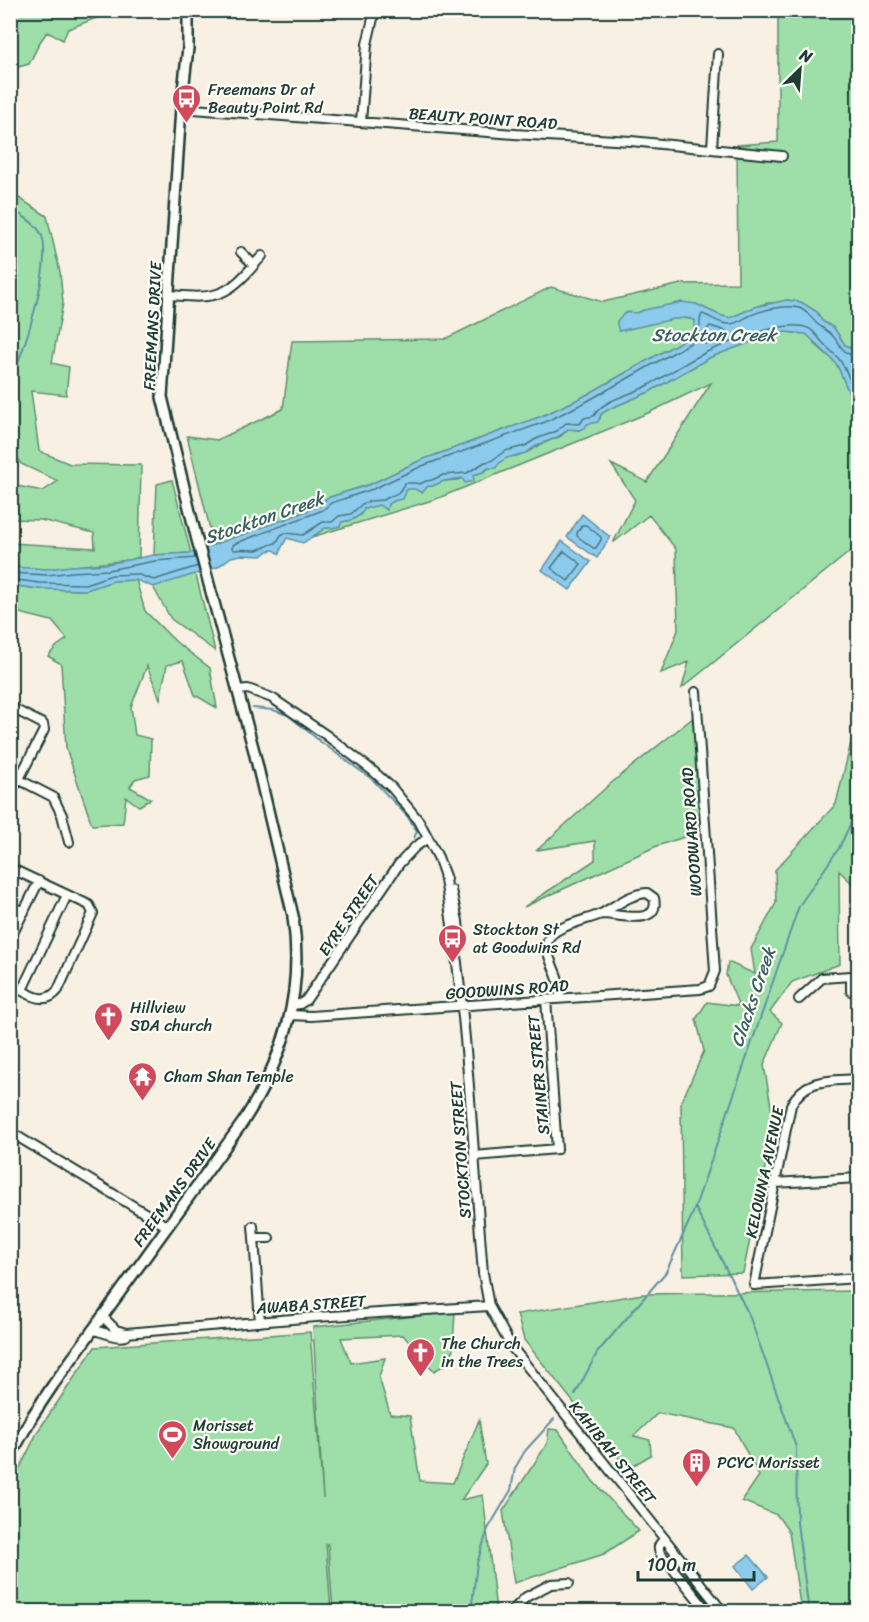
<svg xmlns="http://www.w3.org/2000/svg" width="869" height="1622" font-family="Sriracha,sans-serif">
  <rect width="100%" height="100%" fill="#f9f0e4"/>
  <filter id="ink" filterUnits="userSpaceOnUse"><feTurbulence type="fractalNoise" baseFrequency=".0167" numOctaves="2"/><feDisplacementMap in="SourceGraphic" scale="12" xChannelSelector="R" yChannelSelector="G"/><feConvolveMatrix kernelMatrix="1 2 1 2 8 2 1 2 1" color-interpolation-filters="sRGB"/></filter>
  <g filter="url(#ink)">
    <!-- green -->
    <path fill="#9edfa9" stroke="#5e8e6e" stroke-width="1.5" d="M16,11V10L114,11L68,29L63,40L47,32L40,42L29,64L11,69V12Z
      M776,11H858V352L845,345L834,328L822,321L817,312L801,302L787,300L775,303H767L755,307L730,318L719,315L696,304L644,310L637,313L631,327C652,326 673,314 695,320L694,329L691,336L581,398L542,416L419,461L371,484L327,498L321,505L294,516L214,545L187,436L217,440L283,409L292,341L445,339L551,287L603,302L681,284L738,283L737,145L778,142V12Z
      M11,193L47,216L60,272L63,303L52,363L69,367L66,395L31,391L39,451L70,464L141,465L139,557L130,560L47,569L11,567V543L95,548L94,533L41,520L11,519V485L43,491L58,481L21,464L11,442Z
      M785,332L806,334L812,338L815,344L833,360L838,367L858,414V545L682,688L689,662L661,673L678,630L676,549L649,515L613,543L635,500L611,464L647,482L711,383L648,413L436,499L312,537L325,528H332L340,526L341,522L352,520L360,515L364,509L372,506L388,504L396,500L407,489L432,486L444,481L457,480L483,472L507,457L516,456L528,452L539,445L561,436L568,429L579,430L587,424L600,419L601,414L609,409L649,392L711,357L772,334Z
      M172,480L191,553L154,555L157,484Z
      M194,573L197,579L215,651L171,619L153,587Z
      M136,580L145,611L176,642L210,668L217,708L195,695L183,661L167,665L160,699L147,666L131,707L135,735L151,739L150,775L135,779L130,787L151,799L139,806L126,797L123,823L92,825L66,748L61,664L48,656L57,646L67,639L52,621L11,611L10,585L39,589L86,590L113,581Z
      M694,717L700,825L693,834L657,846L524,907L595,860V841L537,850L610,784Z
      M858,719V880L853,884L839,871L840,964L792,982L770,1012L782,1023L764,1065L774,1124L743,1273L683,1275L681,1103L704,1051L696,1019L707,1002L739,1006L726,975L728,962L755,974L751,949L776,903L775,870L836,804L856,722Z
      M858,1291V1611H801L789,1532L777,1515L742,1501L759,1476L734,1428L658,1413L634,1436L650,1440L651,1455L632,1466L616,1456L524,1340L517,1314L643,1294Z
      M455,1312L452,1361L434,1371L403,1335L341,1338L351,1363L385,1358L379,1377L390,1414L410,1416L420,1481L453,1483L479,1420L486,1464L461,1500L483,1495L496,1611H333L328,1544H326L331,1611L11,1612V1492L17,1474L38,1431L95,1347L310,1332L323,1498L313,1327Z
      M549,1429L558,1430L592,1480L639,1531L604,1554L514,1583L503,1511L547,1444Z"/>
    <!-- water -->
    <path fill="#8ccbed" stroke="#6092a3" stroke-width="1.5" d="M787,300L801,302L817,312L822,321L834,328L845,345L858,352V414L838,367L833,360L806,334L785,332L772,334L711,357L649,392L609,409L601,414L598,422L587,424L585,428L579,430L568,429C557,440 550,439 538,445C534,447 530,451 525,453C514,457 502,456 496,468H488L483,472L473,475L474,481L465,483L462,478L444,481L432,486H428L422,493L415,489H407L403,499L396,500L388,504L387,510L379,505L364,509L360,515L352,520L342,522L340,526L332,528H325L303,543L287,538L281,549L280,554L274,550L268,551L262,556L242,555L231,557L218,567L153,587L136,580L113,581L86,590L39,589L11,585L10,567L47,569L71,566L107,564L154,555L191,553L294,516L321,505L327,498L371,484L419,461L542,416L581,398L691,336L694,329L695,320L686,318L674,319L619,331L617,325V321L624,314L628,312L637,313L644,310L682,302L696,304L719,315L730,318L755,307Z
      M582,514L610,537L597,558L567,537Z
      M562,541L591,562L570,590L542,570Z
      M749,1555L768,1577L753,1589L735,1566Z"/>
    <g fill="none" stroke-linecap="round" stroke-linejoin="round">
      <!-- shore -->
      <path stroke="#4b767e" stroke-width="1.5" d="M710,326L726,331L728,335L705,344L704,340L708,328Z
        M858,357C842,355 841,344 831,334C828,331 824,329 820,326C812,321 810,312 799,308C785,304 762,310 749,316C743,319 735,325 728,324C718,323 710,316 702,314C698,321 703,329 694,341L584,403L545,422L422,466L373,489L331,503L323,510L234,544L232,548L234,550C242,549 249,550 256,550C263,549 269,544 276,543L281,535L285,533L303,535L323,522H332L339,516L351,514L362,504L370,501L383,500L398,493L405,483H415L420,484L426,481L432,480L443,475L467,473L485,462L491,461L505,451L525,446L536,439L557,431L566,423L580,424L584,418L594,416C603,399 629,396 645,387C666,376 687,361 709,351C732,341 788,317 810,329C816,333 818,338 823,343C828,349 834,353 839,359C848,371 852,387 858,400
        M582,525H586L601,537V540L596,548H593L577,536V533Z
        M564,551L581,564L568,581L551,568Z
        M10,573L48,575L72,572L108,570L155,561L196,558
        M10,579L39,583L85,584L112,575L136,574L154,580L198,566"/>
      <!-- stream -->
      <path stroke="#6092a3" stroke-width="2" d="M10,210C22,214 38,225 42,236C52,264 24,354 10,381
        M253,708L273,710L288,715L321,742L373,780L407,816L417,831L414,838
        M695,1207L749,1315L796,1447L797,1523L809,1612
        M575,1395L597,1353L666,1272L693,1213L799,906L839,848L858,808
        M471,1612L477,1563L488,1529L511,1490L515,1468L525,1451L554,1419"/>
      <defs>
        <path id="minor" d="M181,108L514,134L631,141L782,156
          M361,122L367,44L375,10
          M712,148L718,54
          M241,252L254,265
          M169,295C185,296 205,299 220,293C237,287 250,269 262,256
          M237,690L248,689L272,698L326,735L373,771L392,788L419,821L438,857L446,879
          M10,707L43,724L44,730L19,779
          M10,775L53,797L62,815L69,842
          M10,794L18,779
          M10,868L89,905L93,913L58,990C44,1008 26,992 10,984
          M444,874C467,1006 472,1140 483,1273L489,1306L511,1346L723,1612
          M451,890L458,921L460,946
          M10,906L24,912
          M10,939L39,881
          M22,990L67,895
          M851,991V976H858
          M560,998C560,992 560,985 558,980C555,968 544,952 548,940C553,926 588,920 601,914C616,906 629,894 647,893L654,898C661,928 616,913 600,914
          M799,999L822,978L851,976
          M292,1005L300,1004L306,1000L399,864L415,847L428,838
          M290,1015L311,1016L700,989L709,986L715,971L696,692
          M858,1079C830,1081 806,1077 791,1105L754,1285L858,1278
          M10,1132L168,1227
          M474,1156L557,1149L546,999
          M775,1183L858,1178
          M253,1226L254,1238
          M102,1316L116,1330L126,1333L316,1317L489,1306
          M260,1322L254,1238H269
          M92,1330C104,1331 114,1339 126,1336
          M665,1539C660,1543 657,1546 660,1553L708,1612
          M511,1612L526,1597L551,1584L569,1583"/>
        <path id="major" d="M188,10V48L181,108L162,397L196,536L254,751L294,920
          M10,1457L33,1415L53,1385L243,1122C284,1058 304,994 293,917"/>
      </defs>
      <!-- minor casing -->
      <use href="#minor" stroke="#1f3d34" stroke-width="12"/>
      <!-- major casing -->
      <use href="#major" stroke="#1f3d34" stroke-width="14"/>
      <!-- minor -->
      <use href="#minor" stroke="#fdfcf7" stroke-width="8"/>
      <!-- major -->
      <use href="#major" stroke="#fdfcf7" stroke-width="9"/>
    </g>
  </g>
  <!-- icons -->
  <defs>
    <symbol id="bus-pin" viewBox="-11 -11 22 30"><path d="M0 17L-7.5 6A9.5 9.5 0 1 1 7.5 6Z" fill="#d1495b" stroke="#fdfcf7"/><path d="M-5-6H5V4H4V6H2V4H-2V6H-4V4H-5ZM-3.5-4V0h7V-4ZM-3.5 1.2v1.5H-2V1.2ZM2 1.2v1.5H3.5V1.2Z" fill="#fff"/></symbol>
    <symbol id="church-pin" viewBox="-11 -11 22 30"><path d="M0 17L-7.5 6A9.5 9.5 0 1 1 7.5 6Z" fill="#d1495b" stroke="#fdfcf7"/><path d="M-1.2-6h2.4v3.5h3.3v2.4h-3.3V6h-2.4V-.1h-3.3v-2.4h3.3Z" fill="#fff"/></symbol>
    <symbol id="temple-pin" viewBox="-11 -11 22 30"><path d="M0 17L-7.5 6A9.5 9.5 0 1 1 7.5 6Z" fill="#d1495b" stroke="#fdfcf7"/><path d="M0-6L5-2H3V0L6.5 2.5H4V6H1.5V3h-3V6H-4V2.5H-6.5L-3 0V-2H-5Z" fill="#fff"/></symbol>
    <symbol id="stadium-pin" viewBox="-11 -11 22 30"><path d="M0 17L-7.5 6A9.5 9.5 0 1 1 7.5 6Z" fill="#d1495b" stroke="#fdfcf7"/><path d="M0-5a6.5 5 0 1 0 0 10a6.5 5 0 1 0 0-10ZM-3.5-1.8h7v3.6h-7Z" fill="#fff"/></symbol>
    <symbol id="building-pin" viewBox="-11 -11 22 30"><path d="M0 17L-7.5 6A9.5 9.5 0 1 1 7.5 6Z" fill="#d1495b" stroke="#fdfcf7"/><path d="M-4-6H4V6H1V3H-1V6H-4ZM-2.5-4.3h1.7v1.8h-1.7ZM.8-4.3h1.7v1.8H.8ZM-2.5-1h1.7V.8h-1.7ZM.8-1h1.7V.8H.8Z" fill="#fff"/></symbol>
  </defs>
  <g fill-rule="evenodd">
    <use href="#bus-pin" x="170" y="82" width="33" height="45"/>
    <use href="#bus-pin" x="436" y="922" width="33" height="45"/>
    <use href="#church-pin" x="92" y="1000" width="33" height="45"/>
    <use href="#temple-pin" x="126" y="1060" width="33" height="45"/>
    <use href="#church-pin" x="404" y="1336" width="33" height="45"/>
    <use href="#stadium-pin" x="156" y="1418" width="33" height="45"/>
    <use href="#building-pin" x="680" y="1446" width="33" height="45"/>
  </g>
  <g text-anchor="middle" stroke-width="4.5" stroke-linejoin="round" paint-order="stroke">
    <!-- poi labels -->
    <g font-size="16" fill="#1f3d34" stroke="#fdfcf7" text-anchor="start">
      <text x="208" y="95">Freemans Dr at<tspan x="208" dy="18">Beauty Point Rd</tspan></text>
      <text x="473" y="935">Stockton St<tspan x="473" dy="18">at Goodwins Rd</tspan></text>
      <text x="130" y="1013">Hillview<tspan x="130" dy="18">SDA church</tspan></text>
      <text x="164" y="1082">Cham Shan Temple</text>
      <text x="441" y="1349">The Church<tspan x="441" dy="18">in the Trees</tspan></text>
      <text x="193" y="1431">Morisset<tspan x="193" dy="18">Showground</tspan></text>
      <text x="717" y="1468">PCYC Morisset</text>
    </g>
    <!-- street labels -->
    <g font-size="16" fill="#1f3d34" stroke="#fdfcf7">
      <text transform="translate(483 118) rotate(4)" y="6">BEAUTY POINT ROAD</text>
      <text transform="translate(152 326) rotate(-87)" y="6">FREEMANS DRIVE</text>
      <text transform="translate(691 832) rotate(-94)" y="6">WOODWARD ROAD</text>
      <text transform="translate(348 915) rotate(-56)" y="6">EYRE STREET</text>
      <text transform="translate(507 989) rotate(-4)" y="6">GOODWINS ROAD</text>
      <text transform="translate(538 1075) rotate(-95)" y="6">STAINER STREET</text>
      <text transform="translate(460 1150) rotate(-94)" y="6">STOCKTON STREET</text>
      <text transform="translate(764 1172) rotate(-78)" y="6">KELOWNA AVENUE</text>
      <text transform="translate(174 1192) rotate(-54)" y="6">FREEMANS DRIVE</text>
      <text transform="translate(311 1304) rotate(-4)" y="6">AWABA STREET</text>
      <text transform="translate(613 1452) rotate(51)" y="6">KAHIBAH STREET</text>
    </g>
    <!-- water labels -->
    <g font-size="18" font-style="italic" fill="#3a6062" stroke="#fdfcf7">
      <text x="714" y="341">Stockton Creek</text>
      <text transform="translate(264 518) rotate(-19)" y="6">Stockton Creek</text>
      <text transform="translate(753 997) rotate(-71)" y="6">Clacks Creek</text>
    </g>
  </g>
  <!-- margin -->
  <rect width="869" height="1622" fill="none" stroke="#fdfcf7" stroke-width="36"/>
  <rect x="18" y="18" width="833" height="1586" fill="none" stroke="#1f3d34" stroke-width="2" filter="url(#ink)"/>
  <!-- north arrow -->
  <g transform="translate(800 69) rotate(25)" stroke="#fdfcf7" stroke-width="4.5" paint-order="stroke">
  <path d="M0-4.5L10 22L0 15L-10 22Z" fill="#1f3d34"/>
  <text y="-9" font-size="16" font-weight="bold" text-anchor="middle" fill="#1f3d34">N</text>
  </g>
  <!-- scale -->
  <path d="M638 1571v9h116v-9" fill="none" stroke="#1f3d34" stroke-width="3"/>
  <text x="647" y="1571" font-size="18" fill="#1f3d34" stroke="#fdfcf7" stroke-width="4.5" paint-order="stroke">100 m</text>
</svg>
